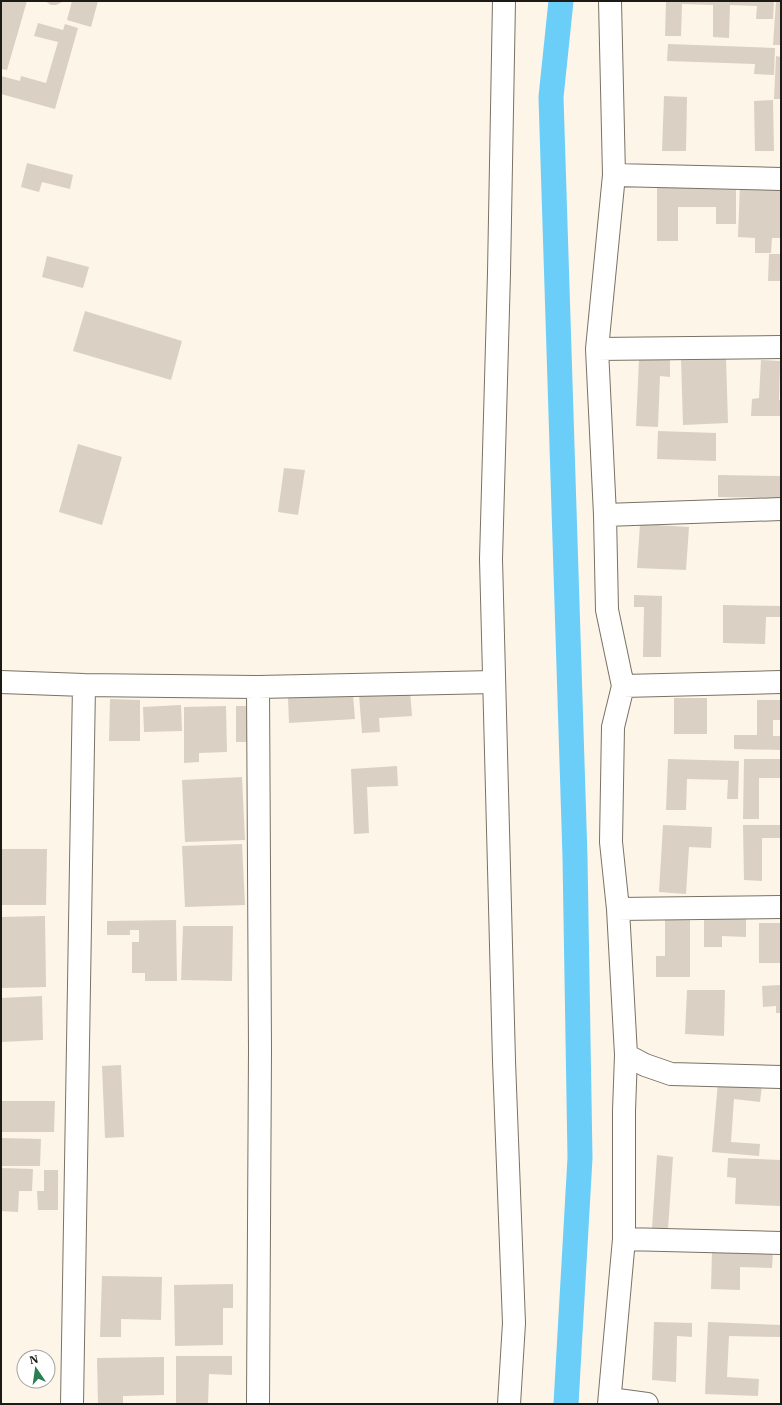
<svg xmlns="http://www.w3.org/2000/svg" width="782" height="1405" font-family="'IBM Plex Serif',serif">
  <rect width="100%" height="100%" fill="#fdf5e7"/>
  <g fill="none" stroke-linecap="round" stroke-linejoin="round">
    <!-- canal -->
    <path stroke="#6acef8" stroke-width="25" d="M561,1L551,97L575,857L580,1158L566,1404"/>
  </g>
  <!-- building -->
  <path fill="#dbd0c4" d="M1,1H27L7,70L1,69Z
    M45,1H64L56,5H51Z
    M72,1H98L91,27L67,20Z
    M666,1H774L773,19H756L757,6L730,5L729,38L713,37V5L682,4L681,36H665Z
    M776,1H781V45H773Z
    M38,23L63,30L65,24L78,28L55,109L1,94V76L20,81L21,76L46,83L58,42L34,36Z
    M668,44L775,48L774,75L754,74L755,64L667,61Z
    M776,56L781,57V99H774Z
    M664,96L687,97L686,151H662Z
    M773,100L774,151H755L754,101Z
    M27,163L73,175L70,189L42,182L39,192L21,187Z
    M657,183H736V224H716V207H678V241H657Z
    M740,183L781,184V238H772L771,253H755V238L738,237Z
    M769,254H781V281H768Z
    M47,256L89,267L83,288L42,277Z
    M85,311L182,341L171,380L73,351Z
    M726,358L728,423L683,425L681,359Z
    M639,359L670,360V377L660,376L658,427L636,426Z
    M761,360L780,361L779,400H781V416H751L752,399L759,398Z
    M658,431L716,433V461L657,459Z
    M78,444L122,457L102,525L59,512Z
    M284,468L305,470L298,515L278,512Z
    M718,475L781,476V498L718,497Z
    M640,524L689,527L686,570L637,568Z
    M634,595L662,596L661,657H643L644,607H634Z
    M723,605L781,606V617H766L765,644L723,643Z
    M410,691L412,716L379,718L380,732L362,733L359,695Z
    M353,694L355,719L289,723L288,698Z
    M674,698H707V734H674Z
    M110,699L140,700V741H109Z
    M757,700H781V720H773V736H781V750L734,749V735H757Z
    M181,705L182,731L144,732L143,707Z
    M226,706L227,752L199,753V762L184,763V707Z
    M236,706H251V742H236Z
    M668,759L739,761L738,799H727L728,780L687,779L686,810H666Z
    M744,759H781V778H759V819H743Z
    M397,766L398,786L367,787L369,833L354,834L351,769Z
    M242,777L245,840L185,842L182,780Z
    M663,825L712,827L711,848L689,847L686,894L659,892Z
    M743,825H781V838H762V881L744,880Z
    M242,844L245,905L185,907L182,846Z
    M1,849H47L46,905H1Z
    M704,915L746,916V937L722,936V947H704Z
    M45,916L46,987L1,988V917Z
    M665,917H690V977H656V956H665Z
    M176,920L177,981H145V973H132V942H139V930H130V935H107V921Z
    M759,923H781V963H759Z
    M183,926H233L232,981L181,980Z
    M781,985V1013H776V1006L763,1007L762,986Z
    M687,990H725L724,1036L685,1034Z
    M42,996L43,1040L1,1042V998Z
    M121,1065L124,1137L105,1138L102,1066Z
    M718,1081L762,1085L760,1102L734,1099L731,1142L760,1144L759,1156L712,1152Z
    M1,1101H55L54,1132H1Z
    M1,1138L41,1139L40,1166H1Z
    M657,1155L673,1157L668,1229L652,1228Z
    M728,1158L781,1160V1206L735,1204L736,1178L727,1177Z
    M1,1168L33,1169L32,1191H19L18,1212L1,1211Z
    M44,1170H58V1210H38L37,1191H44Z
    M712,1251L773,1252L772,1268L740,1267V1290L711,1289Z
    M102,1276L162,1277L161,1320L121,1319V1337H100Z
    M233,1284V1308H223V1345L175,1346L174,1285Z
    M654,1322L692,1323V1337L677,1336L676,1382L652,1380Z
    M708,1322L781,1325V1337L729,1336L727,1377L759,1379L758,1396L705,1394Z
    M176,1356H232V1375L209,1374L208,1404H176Z
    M164,1357V1395L123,1396V1404H98L97,1358Z"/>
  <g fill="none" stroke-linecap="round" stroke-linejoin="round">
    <defs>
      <path id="street" d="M614,175L781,179
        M597,349L781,347
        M605,515L781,509
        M1,682L84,685L258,687L494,682
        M623,686L781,682
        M258,687L260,1050L258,1404
        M618,909L781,907
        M626,1055L645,1065L671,1074L781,1077
        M624,1239L781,1243
        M610,1399L647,1404
        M72,1404L84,685
        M609,1404L624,1239V1111L626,1055L618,909L611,842L613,727L623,686L607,610L605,515L597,349L614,175L610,1"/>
      <path id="secondary" d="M504,1L499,273L491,559L504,1061L514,1323L509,1404"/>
    </defs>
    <!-- street casing -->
    <use href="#street" stroke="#797266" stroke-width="24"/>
    <!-- secondary casing -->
    <use href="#secondary" stroke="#797266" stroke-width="24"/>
    <!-- street -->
    <use href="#street" stroke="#fff" stroke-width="22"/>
    <!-- secondary -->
    <use href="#secondary" stroke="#fff" stroke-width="22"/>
  </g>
  <!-- border -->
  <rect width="782" height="1405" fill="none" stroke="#1d1a15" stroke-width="4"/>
  <!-- north arrow -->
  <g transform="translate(36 1369) rotate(347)"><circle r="19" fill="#ffffff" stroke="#a5a3a1"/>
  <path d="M0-3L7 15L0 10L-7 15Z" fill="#2a7f52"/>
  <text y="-6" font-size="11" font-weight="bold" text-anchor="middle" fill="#1d1a15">N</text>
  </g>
</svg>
